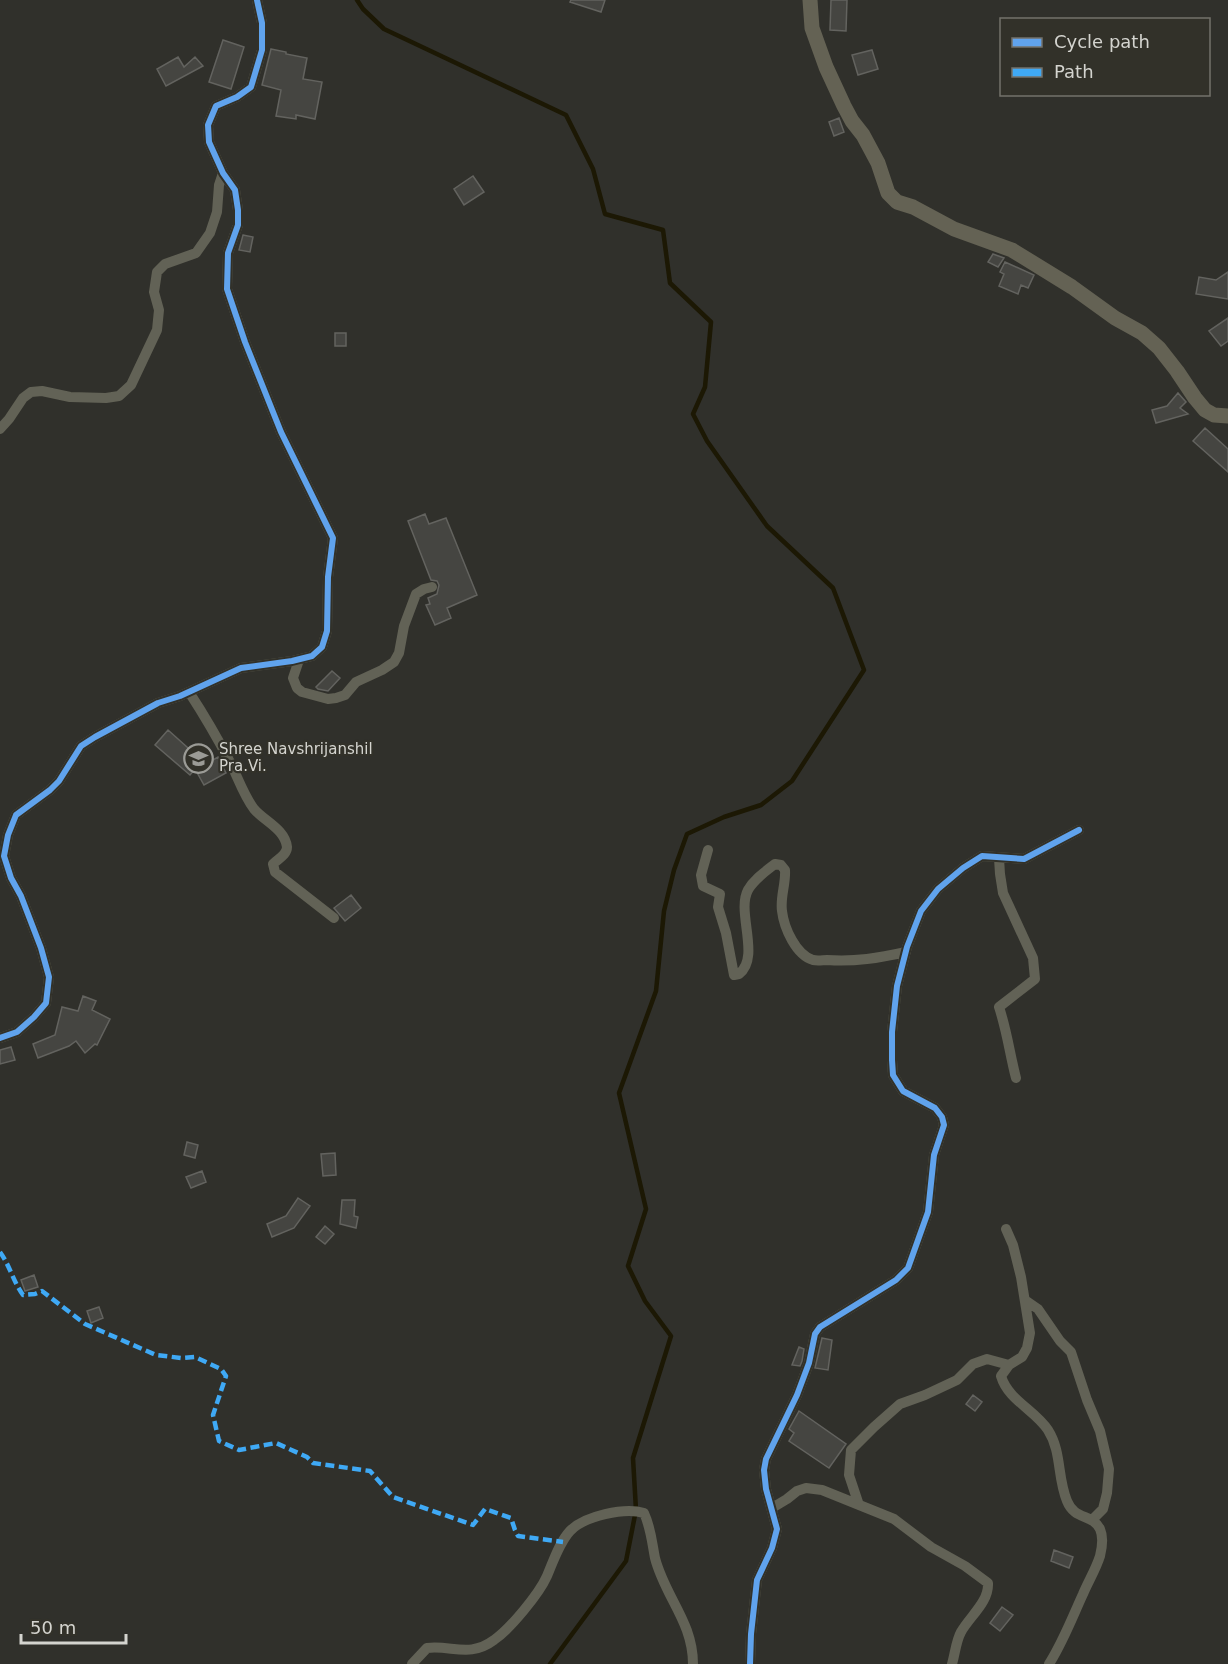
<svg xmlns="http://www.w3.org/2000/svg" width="1228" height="1664" font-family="'DejaVu Sans',sans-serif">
  <rect width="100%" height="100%" fill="#30302b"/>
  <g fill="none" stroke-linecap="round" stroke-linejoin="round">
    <!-- stream -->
    <path stroke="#1c1804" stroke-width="4.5" d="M357,0L363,9L384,29L566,115L593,169L605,214L663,230L670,283L711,322L705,387L693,414L707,441L767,526L833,588L864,670L792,781L761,805L724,817L687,834L674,870L664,911L656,991L619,1093L646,1209L628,1266L645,1301L671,1336L633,1458L636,1510L626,1561L550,1664"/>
  </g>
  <!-- building -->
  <path fill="#454541" stroke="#63635f" stroke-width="1.5" d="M571,0H605L601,12L570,2Z
    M831,0H847L846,31L830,30Z
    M223,40L244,47L231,89L209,82Z
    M271,49L286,52V54L307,58L303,79L322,82L315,119L296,115V119L276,116L281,90L262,85Z
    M872,50L878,69L858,75L852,55Z
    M178,57L184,67L195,57L203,66L166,86L157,69Z
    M839,118L844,132L834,136L829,122Z
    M473,176L484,192L464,205L454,189Z
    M243,235L253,237L250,252L239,250Z
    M993,254L1004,258L998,267L988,262Z
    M1005,262L1034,275L1028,288L1021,285L1018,294L999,286L1004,274L1000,272Z
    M1228,272V299L1196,294L1199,277L1216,280Z
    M1228,318V341L1221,346L1209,331Z
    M335,333H346V346H335Z
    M1178,393L1186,402L1180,408L1188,414L1156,423L1152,410L1167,406Z
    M1205,428L1228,449V472L1193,441Z
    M425,514L429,524L446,518L477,595L447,608L451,618L435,625L426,605L430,604L428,598L437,594L439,585L437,581L431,580L408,521Z
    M332,671L340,678L328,691L318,689L316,687Z
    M168,730L206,764L218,757L226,773L204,785L195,769L190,775L155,745Z
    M351,895L361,908L345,921L334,908Z
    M83,996L96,1001L92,1010L110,1019L97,1045L95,1044L85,1053L76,1041L69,1046L38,1058L33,1044L55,1035L62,1007L78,1011Z
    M11,1047L15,1060L0,1064V1050Z
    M187,1142L198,1145L195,1158L184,1155Z
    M335,1153L336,1175L323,1176L321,1154Z
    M202,1171L206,1182L191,1188L186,1177Z
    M298,1198L310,1206L294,1228L272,1237L267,1224L286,1216Z
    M342,1200H355L354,1216L358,1217L356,1228L340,1224Z
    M325,1226L334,1234L325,1244L316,1237Z
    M34,1275L38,1287L25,1291L21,1280Z
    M99,1307L103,1318L91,1323L87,1311Z
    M822,1338L832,1340L828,1370L815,1368Z
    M799,1347L804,1349L802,1361L800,1366L792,1365Z
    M973,1395L982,1402L975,1411L966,1404Z
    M799,1411L846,1444L829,1468L789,1441L794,1433L789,1429Z
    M1054,1550L1073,1557L1069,1568L1051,1561Z
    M1002,1607L1013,1615L1000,1631L990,1623Z"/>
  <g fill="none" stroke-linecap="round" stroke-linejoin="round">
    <!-- street -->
    <path stroke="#626256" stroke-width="10" d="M0,429L9,419L23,398L31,392L42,391L70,397L106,398L119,396L131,385L157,330L159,310L154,292L157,272L165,264L196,253L210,233L217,212L219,185L223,173
      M299,660L293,678L297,688L302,692L328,699L336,698L345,695L356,682L382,670L394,662L399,653L404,626L416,594L424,589L432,587
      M189,692C204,715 218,739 231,764C238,778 244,796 254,809C264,821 285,829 287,847C287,855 278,859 273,864L275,872L334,918
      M708,850L701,875L703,886L720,894L718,907L726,933L734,975L739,974C761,957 736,912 748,890C754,879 766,871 775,864L781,865L785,870C786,884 780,897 782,911C784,928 796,955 813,960C818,961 823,960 827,960C855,962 879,958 906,952
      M999,858L1000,874L1003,893L1033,958L1035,979L999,1007C1007,1031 1010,1055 1016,1078
      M0,1038L17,1032L34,1017L46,1003L49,977L41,948L21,896L11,878L4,856L8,835L16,815L50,790L59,781L81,746L95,737L158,703L180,696L241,668L292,661L312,656L322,647L327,631L328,577L333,538L281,432L245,342L227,289L228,253L238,225V210L235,190L223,173L209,142L208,125L216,106L237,97L251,87L262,50V23L257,0
      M1006,1229L1013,1245L1021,1277L1030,1333L1027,1348L1022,1357L1009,1365L1001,1376C1008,1400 1035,1410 1048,1430C1062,1452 1057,1477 1067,1501C1075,1521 1092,1513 1100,1529C1104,1538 1102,1548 1100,1556C1096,1569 1088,1582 1083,1594C1072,1618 1063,1642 1049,1664
      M1025,1300L1038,1309L1060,1341L1071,1352L1087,1400L1100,1431L1109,1469L1107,1493L1103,1509L1092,1520
      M859,1505L849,1475L851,1450L874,1427L900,1404L925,1395L957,1380L973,1364L987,1359L1009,1365
      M772,1508L787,1499L797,1491L806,1488L822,1490L894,1519L931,1547L965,1566L988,1583C989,1602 970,1616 961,1632C956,1641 955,1654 952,1664
      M412,1664L427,1648C452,1645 470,1658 494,1640C510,1629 539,1594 547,1576C553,1562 559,1543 570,1531C584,1516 625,1507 644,1513C651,1528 652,1543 655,1558C665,1597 693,1622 693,1664
      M750,1664L751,1634L757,1580L772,1548L777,1529L766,1489L764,1470L766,1459L797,1395L809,1363L815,1334L820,1327L896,1280L908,1268L928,1212L934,1155L944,1125L942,1117L935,1108L903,1091L893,1075L892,1060V1032L897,986L907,947L921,911L938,889L963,868L982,856L1024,859L1079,830"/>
    <!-- secondary -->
    <path stroke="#646254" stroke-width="15" d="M810,0L812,28L826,67L844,106L852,121L863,135L878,163L888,193L897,202L913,207L954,229L1012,250L1072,287L1115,318L1142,333L1159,348L1177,371L1195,398L1205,410L1214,415L1228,416"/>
    <!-- quiet -->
    <path stroke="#3fa9f5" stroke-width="4.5" stroke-dasharray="9 4.5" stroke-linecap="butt" d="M0,1252C10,1266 13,1281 23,1295L35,1294L42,1291L85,1324L156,1355L181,1358L195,1357L221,1369L226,1376L213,1415L219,1441L239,1450L276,1443L307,1457L313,1463L370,1471L393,1497L473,1525L485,1509L511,1518L515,1530L518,1536L563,1542"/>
    <defs>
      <path id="cycleway" d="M0,1038L17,1032L34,1017L46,1003L49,977L41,948L21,896L11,878L4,856L8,835L16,815L50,790L59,781L81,746L95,737L158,703L180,696L241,668L292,661L312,656L322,647L327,631L328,577L333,538L281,432L245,342L227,289L228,253L238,225V210L235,190L223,173L209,142L208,125L216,106L237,97L251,87L262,50V23L257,0
        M750,1664L751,1634L757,1580L772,1548L777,1529L766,1489L764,1470L766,1459L797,1395L809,1363L815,1334L820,1327L896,1280L908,1268L928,1212L934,1155L944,1125L942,1117L935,1108L903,1091L893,1075L892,1060V1032L897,986L907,947L921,911L938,889L963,868L982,856L1024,859L1079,830"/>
    </defs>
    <!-- cycleway casing -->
    <use href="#cycleway" stroke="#323129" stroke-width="10"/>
    <!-- cycleway -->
    <use href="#cycleway" stroke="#60a3ed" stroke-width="6"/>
  </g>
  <!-- icons -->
  <defs>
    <symbol id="school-ring" viewBox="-11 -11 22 22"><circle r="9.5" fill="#323129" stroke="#9b9b96" stroke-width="1.5"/><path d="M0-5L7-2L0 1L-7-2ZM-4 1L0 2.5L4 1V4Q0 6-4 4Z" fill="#9b9b96"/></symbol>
  </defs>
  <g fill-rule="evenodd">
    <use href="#school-ring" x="182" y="742" width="33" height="33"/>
  </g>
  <g text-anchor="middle" stroke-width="4.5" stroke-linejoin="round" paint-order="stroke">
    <!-- poi labels -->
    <g font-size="15" fill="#d4d4cf" stroke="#323129" text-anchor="start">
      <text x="219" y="754">Shree Navshrijanshil<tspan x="219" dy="17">Pra.Vi.</tspan></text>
    </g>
  </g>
  <!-- legend -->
  <rect x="1000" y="18" width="210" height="78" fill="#323129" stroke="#73726b" stroke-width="1.5"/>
  <rect x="1012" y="38" width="30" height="9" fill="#60a3ed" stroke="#73726b" stroke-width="1.5"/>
  <text x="1054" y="48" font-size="18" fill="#d4d4cf">Cycle path</text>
  <rect x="1012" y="68" width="30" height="9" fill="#3fa9f5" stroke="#73726b" stroke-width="1.5"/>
  <text x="1054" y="78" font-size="18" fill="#d4d4cf">Path</text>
  <!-- scale -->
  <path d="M21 1634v9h105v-9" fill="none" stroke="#d4d4cf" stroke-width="3"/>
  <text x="30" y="1634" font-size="18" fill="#d4d4cf" stroke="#323129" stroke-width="4.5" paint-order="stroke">50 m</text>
</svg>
